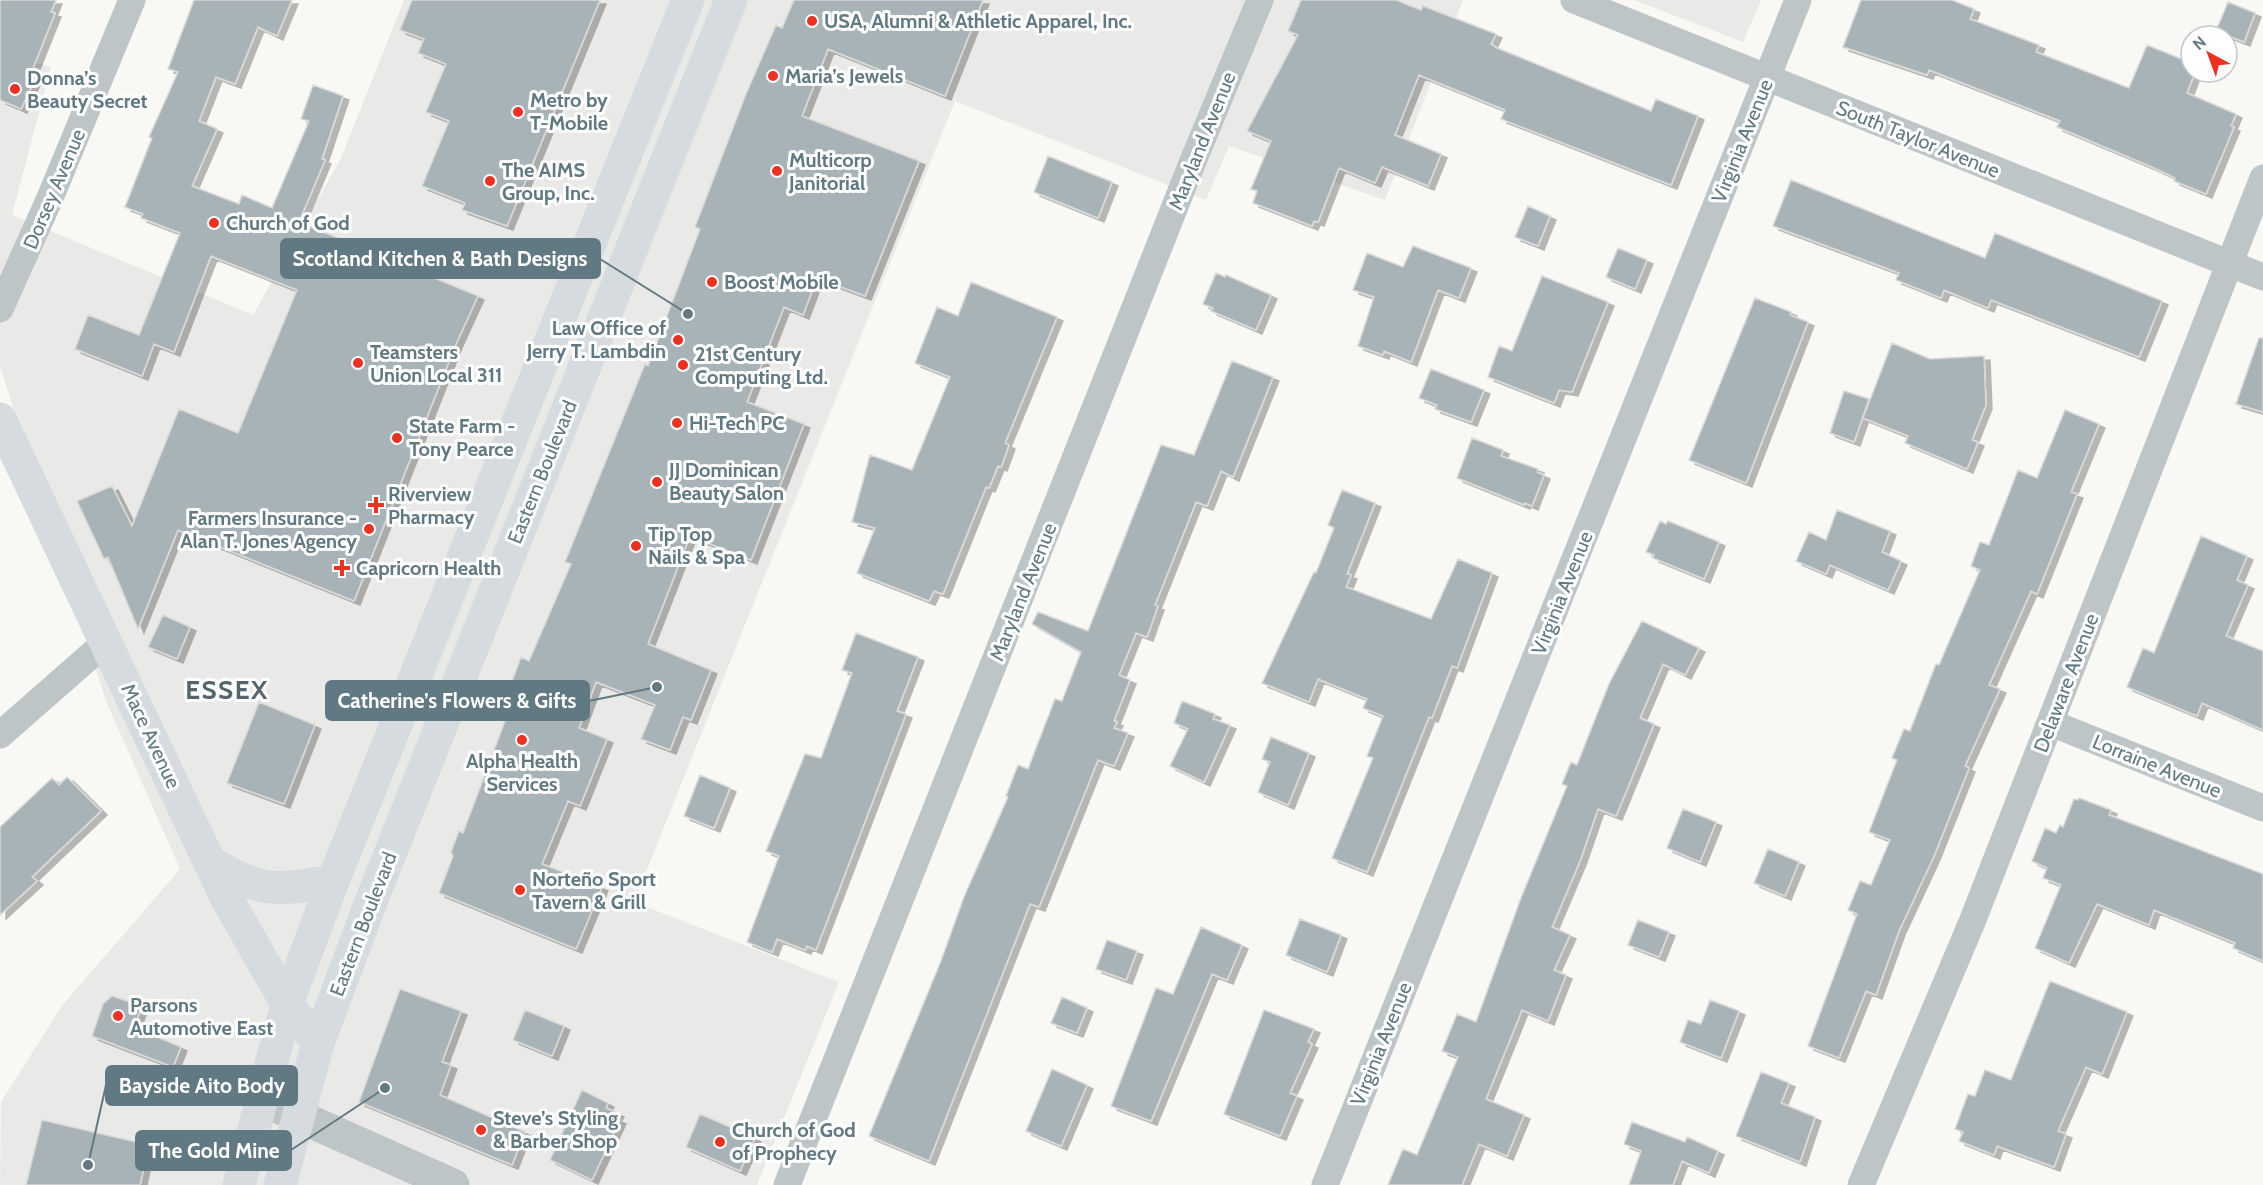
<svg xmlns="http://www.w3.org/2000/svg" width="2263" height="1185" font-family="Cabin,sans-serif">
  <defs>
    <filter id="shadow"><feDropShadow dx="6" dy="4" stdDeviation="0" flood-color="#0004"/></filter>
  </defs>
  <rect width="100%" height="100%" fill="#f8f8f5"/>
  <!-- built -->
  <path fill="#e9e9e8" d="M404,0H1463L1385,200L1229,146L1206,200L955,101L634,902L839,982L757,1185H0L1,1102L61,1007L180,869L106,701L0,366V51L51,67L12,215L253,315L341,158Z
    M1634,0H1761L1743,42Z"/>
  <!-- building -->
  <path fill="#a7b3b7" stroke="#dad9d7" stroke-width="1.5" filter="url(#shadow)" d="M0,0H56L51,12L55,13L31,73L37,75L21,109L0,100Z
    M194,0H292L277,36L258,27L235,84L216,77L199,121L217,129L192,186L239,204L242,195L272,208L309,121L301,119L313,85L343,96L322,159L325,160L299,222L478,296L456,344L354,601L178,530L138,629L108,557L104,559L77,501L112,486L132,526L179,409L238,433L297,290L211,256L174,352L154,344L142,376L75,349L88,315L139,335L180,233L141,218L143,214L125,207L152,138L149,137L178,72L168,69Z
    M412,0H600L507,226L462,210L465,203L422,186L449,121L426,112L446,64L418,53L424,39L400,30Z
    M794,0H983L945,96L828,49L802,116L919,161L865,296L817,278L803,315L784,307L747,402L804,424L751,560L690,536L648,644L711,670L691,720L683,717L670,750L641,739L655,705L596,682L579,728L607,739L580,806L568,801L542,864L602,887L576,949L439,893L453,856L451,852L459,831L463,833L514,697L507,695L521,657L529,661L571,564L565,562L645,364L648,366L700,229L695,227L746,94L776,25L782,28Z
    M1301,0H1396L1421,10L1423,6L1496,34L1491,44L1497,48L1651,111L1656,99L1698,116L1671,185L1501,119L1505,110L1419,75L1395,135L1441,154L1428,186L1382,167L1375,183L1339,168L1318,222L1314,221L1312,226L1253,203L1257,191L1251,189L1271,141L1247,131L1298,35L1288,31Z
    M1861,0H1952L1974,9L1970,19L2039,45L2036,52L2129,88L2147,45L2191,63V72H2195L2187,93L2236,114L2231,126L2234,127L2206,194L2174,181L2175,178L2152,167L2057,127L2060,121L1929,70L1927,75L1843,47Z
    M2228,2L2255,13L2244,42L2216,31Z
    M1048,156L1112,182L1098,218L1034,192Z
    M1791,180L1985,258L1995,233L2162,301L2139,357L1991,300L1988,308L1944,290L1941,298L1896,280L1899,273L1773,226Z
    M1528,206L1550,216L1538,246L1515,237Z
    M1413,246L1471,268L1459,298L1438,290L1411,362L1384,351L1383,355L1358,346L1374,297L1353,290L1367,253L1403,267Z
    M1618,248L1647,260L1635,289L1606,277Z
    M1216,273L1225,277L1226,275L1271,295L1256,330L1211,311L1213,308L1203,304Z
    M1542,276L1608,302L1572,392L1559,390L1554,403L1488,377L1499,346L1512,351Z
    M971,282L1057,317L1005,443L1009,445L1001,467L998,466L989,488L986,487L943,594L934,591L929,601L857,573L875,528L852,522L870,455L912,470L950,377L915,363L937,307L958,316Z
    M1755,298L1791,312L1790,315L1808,322L1746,483L1689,460Z
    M2259,338H2263V412L2236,404Z
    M1892,343L1930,359L1984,356L1986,405L1972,440L1978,442L1967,469L1905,443L1908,436L1863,418Z
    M1232,361L1273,377L1233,477L1221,471L1207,506L1196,502L1155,605L1158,606L1147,637L1136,633L1119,675L1130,680L1114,721L1117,722L1114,728L1128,733L1114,766L1098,760L1039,907L1030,904L929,1161L869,1136L941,961L964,897L1008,797L1006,796L1018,765L1028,769L1055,699L1062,701L1081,652L1032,624L1038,612L1088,631L1161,445L1194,455Z
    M1431,369L1484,390L1471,422L1435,409L1437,405L1419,398Z
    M1844,391L1869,399L1854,442L1830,433Z
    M2065,410L2099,424L2071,492L2077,494L2037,594L2031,591L1989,685L2000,689L1965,766L1969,768L1934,856L1899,931L1876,995L1866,991L1839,1058L1808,1046L1857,914L1848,910L1860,881L1871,885L1890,840L1869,832L1897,760L1892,758L1904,729L1910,731L1936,664L1939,665L1980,570L1971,566L1980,542L1989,545L2018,470L2037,478Z
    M1472,438L1503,450L1501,456L1538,469L1537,472L1544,475L1532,506L1525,503L1524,505L1457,478Z
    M1342,490L1375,503L1347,574L1351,575L1346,587L1431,619L1458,559L1492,573L1457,668L1452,666L1432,718L1429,717L1367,872L1332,858L1373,758L1367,756L1383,716L1363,708L1367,699L1318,679L1309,702L1262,683L1314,572L1316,573L1334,528L1328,525Z
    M1837,510L1890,531L1882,552L1901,561L1888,590L1830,565L1826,574L1796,561L1809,532L1826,540Z
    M1660,521L1666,524L1668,521L1719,542L1704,579L1653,558L1654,555L1646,552Z
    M2201,536L2247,556L2237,580L2248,585L2226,636L2263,651V730L2202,703L2197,716L2127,687L2143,648L2154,653Z
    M163,615L190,627L177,659L148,647Z
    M1642,621L1699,648L1685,675L1663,664L1640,718L1654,724L1616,816L1598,809L1580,861L1552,927L1570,935L1554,970L1566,975L1548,1021L1522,1010L1486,1099L1524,1115L1507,1156L1479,1144L1462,1185H1388L1403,1149L1417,1155L1458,1057L1442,1051L1457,1014L1476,1022L1521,898L1567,786L1562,784L1571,762L1577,765L1609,684Z
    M856,633L918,657L897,711L906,714L816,950L807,946L805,950L777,939L772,952L747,942L779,856L766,851L805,754L821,758L852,673L842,670Z
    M1182,701L1215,714L1213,719L1230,725L1204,782L1170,766L1188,729L1174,723Z
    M259,702L315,725L284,804L227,783Z
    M1271,737L1309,753L1288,805L1258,792L1270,762L1262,759Z
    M700,775L730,788L714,828L684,816Z
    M67,777L101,811L32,877L37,881L0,915V827L52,778L59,785Z
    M2079,798L2111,810L2109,815L2263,874V961L2233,948L2235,943L2154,910L2149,925L2097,904L2069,963L2035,948L2061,885L2043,878L2047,868L2032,861L2045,828L2056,833L2060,825L2063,827L2074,799L2078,800Z
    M1683,809L1716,822L1700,862L1667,848Z
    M1768,849L1799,862L1785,896L1754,883Z
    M1300,919L1341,935L1327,972L1286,955Z
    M1638,920L1669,932L1659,957L1628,945Z
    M1201,927L1242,945L1227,980L1212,974L1151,1121L1111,1106L1156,988L1173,994Z
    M1107,940L1137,951L1126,980L1096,969Z
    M2050,981L2127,1012L2102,1074L2086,1067L2058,1131L2066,1134L2054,1167L1997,1146L1994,1155L1959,1141L1963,1132L1955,1129L1968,1094L1975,1096L1985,1070L2011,1080Z
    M400,989L461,1011L442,1062L451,1065L440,1095L525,1132L512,1165L359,1102Z
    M112,996L142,1006L134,1027L181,1047L173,1067L92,1036L103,1004Z
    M1062,997L1087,1008L1077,1033L1051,1023Z
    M1710,1000L1739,1011L1721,1058L1680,1042L1688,1020L1701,1024Z
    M525,1010L564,1026L552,1056L513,1040Z
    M1264,1010L1314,1029L1308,1042L1312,1044L1290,1093L1297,1096L1280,1136L1224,1114Z
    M1052,1069L1087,1085L1061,1146L1026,1131Z
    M1761,1072L1789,1083L1781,1103L1815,1117L1800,1162L1736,1136Z
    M582,1090L608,1103L606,1108L618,1113L615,1118L620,1120L592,1180L550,1160Z
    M700,1114L755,1138L740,1171L686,1147Z
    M42,1120L149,1145L140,1185H26Z
    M1632,1122L1685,1142L1687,1137L1718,1151L1709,1173L1682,1161L1673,1185H1629L1641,1151L1624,1144Z"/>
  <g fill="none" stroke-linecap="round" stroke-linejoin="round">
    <!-- minor -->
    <path stroke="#bec5c7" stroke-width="27" d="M1574,0L2263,277
      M0,309L50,198L132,0
      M2051,723L2263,808
      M0,735L106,642
      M787,1185L1193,161L1260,0
      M1325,1185L1798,0
      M1861,1185L1972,922L2263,178"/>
    <!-- tertiary -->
    <path stroke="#bec5c7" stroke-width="33" d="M260,1099L453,1185"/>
    <!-- secondary -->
    <path stroke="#d5dbde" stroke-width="33" d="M0,419L226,897L287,1004L318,1043"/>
    <!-- primary -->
    <path stroke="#d5dbde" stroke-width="33" d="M209,861C260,893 275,891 333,881
      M239,1185L287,1004L333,881L688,0
      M280,1185L318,1043L372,899L731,0"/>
  </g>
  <!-- markers -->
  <g fill="#ed3020" stroke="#fff" stroke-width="2">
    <circle cx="812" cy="21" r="6"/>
    <circle cx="773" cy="76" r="6"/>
    <circle cx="15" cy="89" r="6"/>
    <circle cx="518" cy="112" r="6"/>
    <circle cx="777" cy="171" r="6"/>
    <circle cx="490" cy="181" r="6"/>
    <circle cx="214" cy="223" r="6"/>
    <circle cx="712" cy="282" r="6"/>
    <circle cx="678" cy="340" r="6"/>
    <circle cx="358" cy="363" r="6"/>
    <circle cx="683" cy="365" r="6"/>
    <circle cx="677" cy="423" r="6"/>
    <circle cx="397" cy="438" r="6"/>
    <circle cx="657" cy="482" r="6"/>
    <path d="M373 496h6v6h6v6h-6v6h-6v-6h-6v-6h6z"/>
    <circle cx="369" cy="529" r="6"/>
    <circle cx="636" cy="546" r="6"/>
    <path d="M339 559h6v6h6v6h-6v6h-6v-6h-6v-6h6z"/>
    <circle cx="522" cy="740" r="6"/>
    <circle cx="520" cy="890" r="6"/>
    <circle cx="118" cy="1016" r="6"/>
    <circle cx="481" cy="1130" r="6"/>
    <circle cx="720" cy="1142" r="6"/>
  </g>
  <g text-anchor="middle" stroke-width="6" stroke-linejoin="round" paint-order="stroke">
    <!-- poi labels -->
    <g font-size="20" font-weight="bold" fill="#617982" stroke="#fff" text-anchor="start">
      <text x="824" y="28">USA, Alumni &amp; Athletic Apparel, Inc.</text>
      <text x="785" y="83">Maria’s Jewels</text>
      <text x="27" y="85">Donna’s<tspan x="27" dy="23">Beauty Secret</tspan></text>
      <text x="530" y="107">Metro by<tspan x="530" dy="23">T-Mobile</tspan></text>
      <text x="789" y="167">Multicorp<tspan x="789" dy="23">Janitorial</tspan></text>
      <text x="502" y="177">The AIMS<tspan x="502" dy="23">Group, Inc.</tspan></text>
      <text x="226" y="230">Church of God</text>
      <text x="724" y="289">Boost Mobile</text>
      <text x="666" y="335" text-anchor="end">Law Office of<tspan x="666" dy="23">Jerry T. Lambdin</tspan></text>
      <text x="370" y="359">Teamsters<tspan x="370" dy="23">Union Local 311</tspan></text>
      <text x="695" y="361">21st Century<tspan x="695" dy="23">Computing Ltd.</tspan></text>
      <text x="689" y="430">Hi-Tech PC</text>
      <text x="409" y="433">State Farm -<tspan x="409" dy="23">Tony Pearce</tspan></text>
      <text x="669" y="477">JJ Dominican<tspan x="669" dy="23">Beauty Salon</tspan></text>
      <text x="388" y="501">Riverview<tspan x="388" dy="23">Pharmacy</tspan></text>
      <text x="357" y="525" text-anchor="end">Farmers Insurance -<tspan x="357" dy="23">Alan T. Jones Agency</tspan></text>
      <text x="648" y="541">Tip Top<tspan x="648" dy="23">Nails &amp; Spa</tspan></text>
      <text x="356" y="575">Capricorn Health</text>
      <text x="522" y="768" text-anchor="middle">Alpha Health<tspan x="522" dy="23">Services</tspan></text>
      <text x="532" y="886">Norteño Sport<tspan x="532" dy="23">Tavern &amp; Grill</tspan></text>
      <text x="130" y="1012">Parsons<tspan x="130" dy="23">Automotive East</tspan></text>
      <text x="493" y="1125">Steve’s Styling<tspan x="493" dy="23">&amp; Barber Shop</tspan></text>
      <text x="732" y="1137">Church of God<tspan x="732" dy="23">of Prophecy</tspan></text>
    </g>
    <!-- street labels -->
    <g font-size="20" fill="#617982" stroke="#fff">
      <text transform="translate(1918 139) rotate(22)" y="7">South Taylor Avenue</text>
      <text transform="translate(1202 141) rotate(-68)" y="7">Maryland Avenue</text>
      <text transform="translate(1742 141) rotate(-68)" y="7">Virginia Avenue</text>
      <text transform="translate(54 189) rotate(-67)" y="7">Dorsey Avenue</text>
      <text transform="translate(542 472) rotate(-68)" y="7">Eastern Boulevard</text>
      <text transform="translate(1023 592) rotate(-68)" y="7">Maryland Avenue</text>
      <text transform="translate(1562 593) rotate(-68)" y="7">Virginia Avenue</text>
      <text transform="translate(2066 683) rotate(-69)" y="7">Delaware Avenue</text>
      <text transform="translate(151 736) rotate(65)" y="7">Mace Avenue</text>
      <text transform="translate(2157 766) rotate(22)" y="7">Lorraine Avenue</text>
      <text transform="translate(363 924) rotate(-69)" y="7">Eastern Boulevard</text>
      <text transform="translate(1381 1044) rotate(-68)" y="7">Virginia Avenue</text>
    </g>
    <!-- district labels -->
    <g font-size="26" font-weight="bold" letter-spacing="1.5" fill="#54656c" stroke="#fff">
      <text x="227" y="699">ESSEX</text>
    </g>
  </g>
  <!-- callouts -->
  <path fill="none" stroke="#617982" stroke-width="2" d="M688 314L600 259M657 687L589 701M88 1165L106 1085M385 1088L291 1150"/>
  <g fill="#617982" stroke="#fff" stroke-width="2">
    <circle cx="688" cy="314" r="6"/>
    <circle cx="657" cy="687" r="6"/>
    <circle cx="88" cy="1165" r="6"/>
    <circle cx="385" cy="1088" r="6"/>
  </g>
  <g fill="#617982" stroke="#617982" stroke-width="2">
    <rect x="281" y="239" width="319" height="39" rx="6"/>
    <rect x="326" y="681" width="263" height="39" rx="6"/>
    <rect x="106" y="1066" width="191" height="39" rx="6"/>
    <rect x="136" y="1131" width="155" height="39" rx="6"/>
  </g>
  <g font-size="21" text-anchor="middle" font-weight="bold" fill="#fff">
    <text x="440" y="266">Scotland Kitchen &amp; Bath Designs</text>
    <text x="457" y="708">Catherine’s Flowers &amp; Gifts</text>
    <text x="202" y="1093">Bayside Aito Body</text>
    <text x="214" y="1158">The Gold Mine</text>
  </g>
  <!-- north arrow -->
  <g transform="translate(2209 54) rotate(319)"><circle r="28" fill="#ffffff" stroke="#c0c9cd" stroke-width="1.5"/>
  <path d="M0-4.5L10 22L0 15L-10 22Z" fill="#ed3020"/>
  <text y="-9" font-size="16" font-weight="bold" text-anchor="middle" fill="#617982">N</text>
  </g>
</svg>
